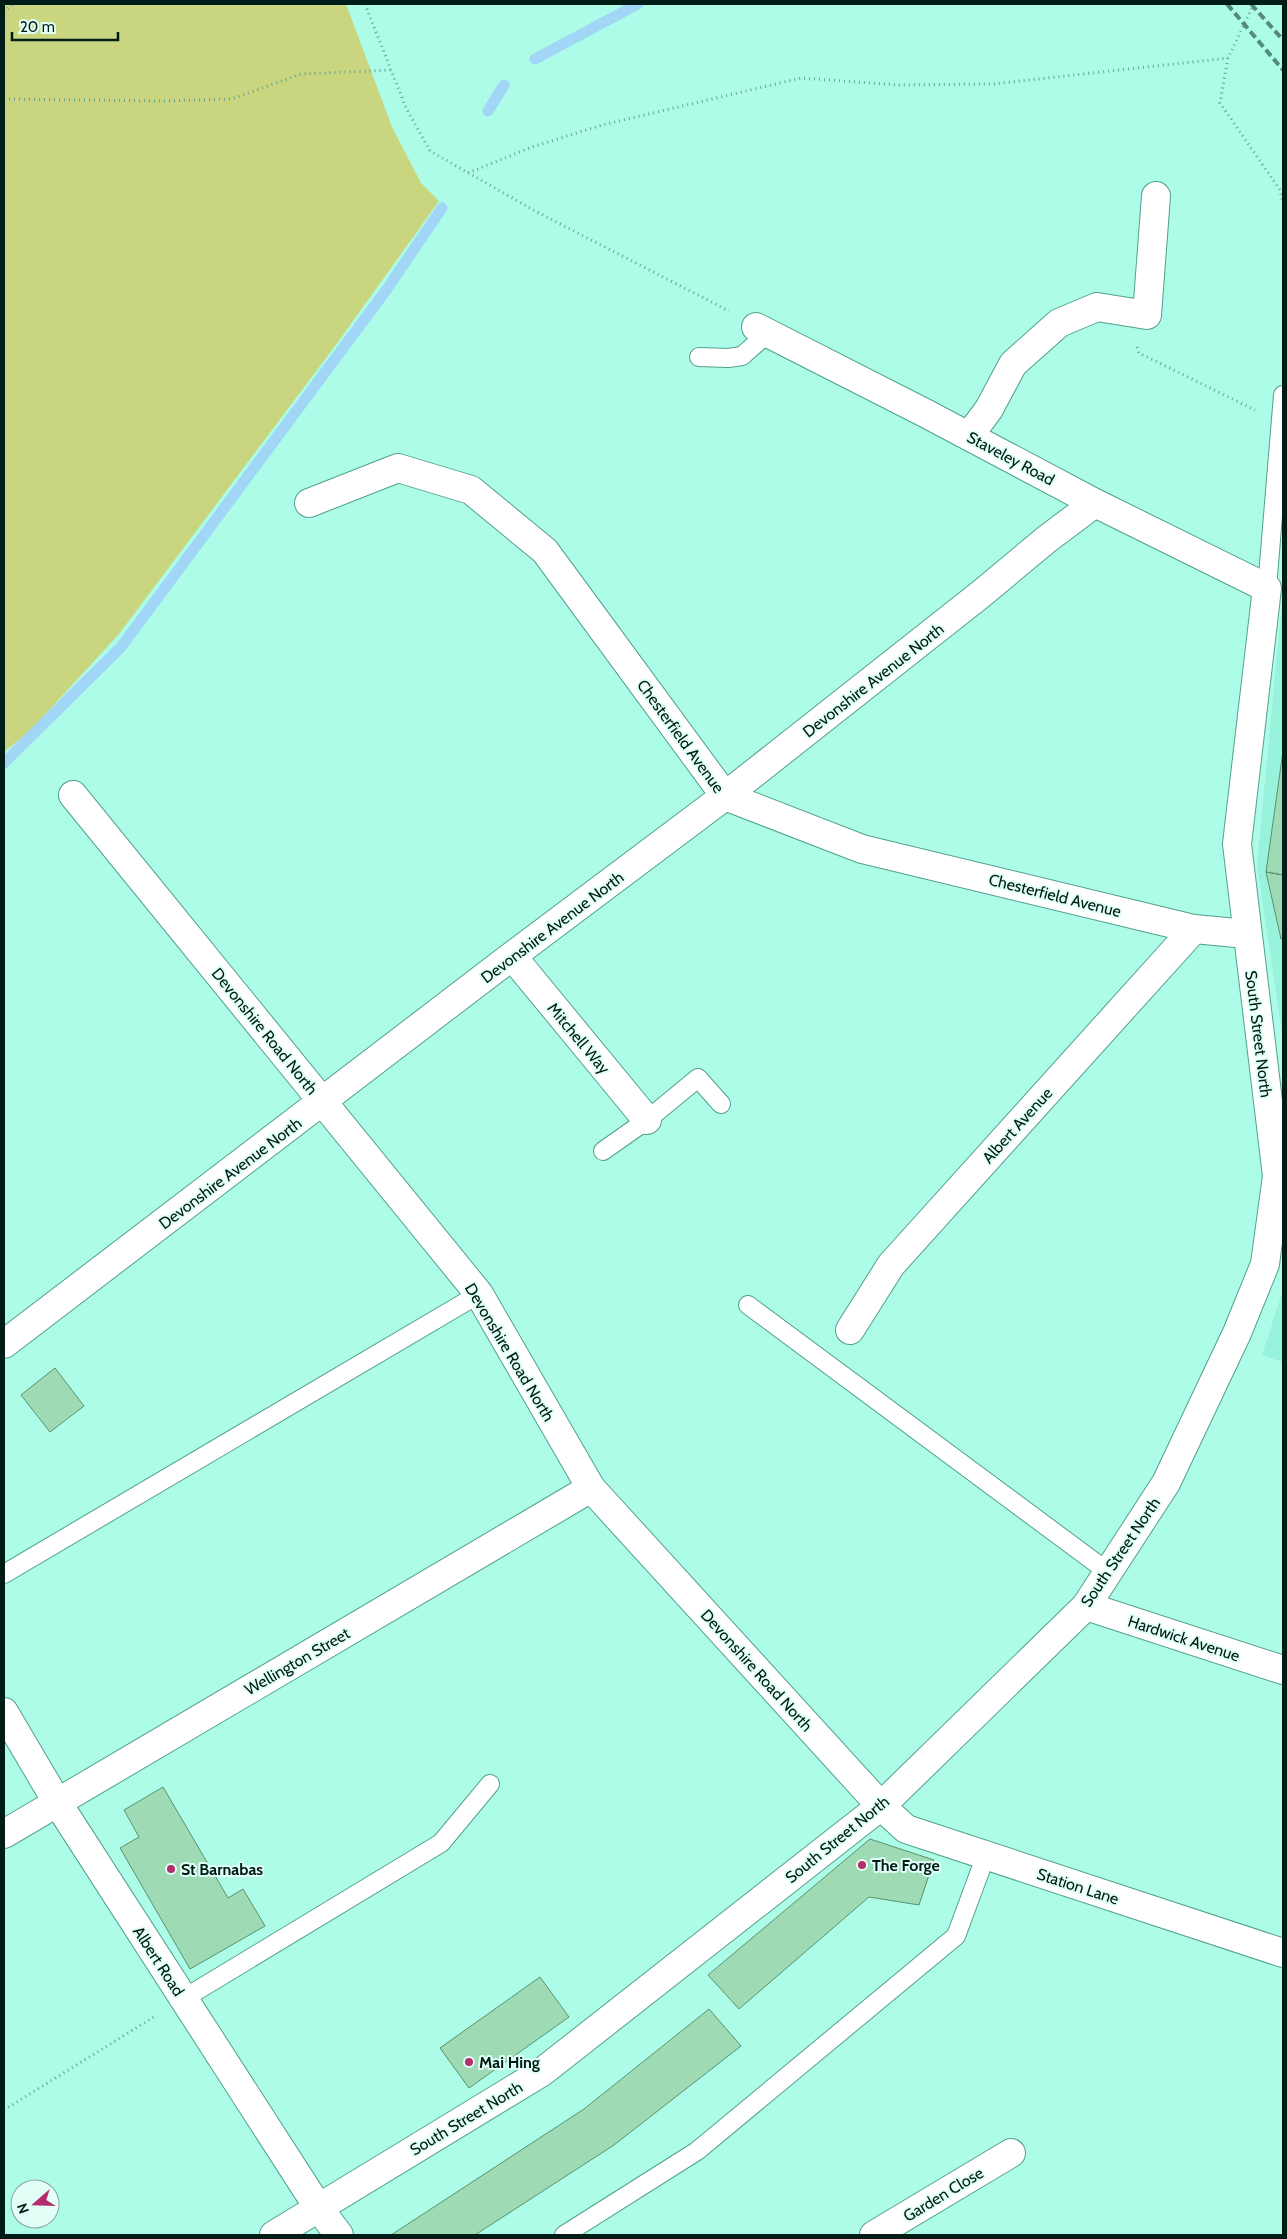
<svg xmlns="http://www.w3.org/2000/svg" width="1287" height="2239" font-family="Cabin,sans-serif">
  <rect width="100%" height="100%" fill="#adfce7"/>
  <!-- built -->
  <path fill="#98f2dc" d="M1283,591V1040L1257,865Z
    M1283,1290V1362L1262,1355Z"/>
  <!-- green -->
  <path fill="#c9d67f" d="M4,4H346L392,127L421,183L439,201L338,342L119,634L29,732L4,752Z"/>
  <g fill="none" stroke-linecap="round" stroke-linejoin="round">
    <!-- stream -->
    <path stroke="#a1d6f6" stroke-width="11" d="M535,59L638,4
      M488,111L504,85
      M4,763L121,647L387,289L442,208"/>
  </g>
  <!-- building -->
  <path fill="#9edbb4" stroke="#599370" d="M1283,751V875L1266,872Z
    M1266,872L1283,875V939H1281Z
    M55,1368L84,1406L50,1432L21,1395Z
    M163,1787L228,1898L243,1889L265,1926L190,1969L120,1848L139,1837L124,1810Z
    M870,1839L934,1860L919,1905L869,1897L739,2009L708,1975Z
    M540,1977L569,2017L469,2088L440,2048Z
    M709,2009L741,2046L614,2145L475,2235H391L584,2109Z"/>
  <g fill="none" stroke-linecap="round" stroke-linejoin="round">
    <defs>
      <path id="lane" d="M699,357L728,358L742,356L768,333
        M1267,588L1283,395
        M603,1151L647,1120L698,1078L721,1104
        M748,1305L1108,1572
        M4,1574L479,1294
        M183,1999L441,1843L490,1784
        M564,2235L697,2151L956,1936L986,1855"/>
      <path id="street" d="M969,436L989,409L1013,364L1059,323L1097,307L1147,315L1156,196
        M309,503L398,468L471,490L545,551L725,796L862,849L1194,929L1247,934
        M73,795L479,1294L591,1488L881,1806L906,1829L1283,1953
        M512,956L647,1120
        M850,1330L891,1265L1194,929
        M4,1344L512,956L725,796L981,594L1047,539L1095,503
        M1086,1606L1283,1670
        M4,1712L57,1802L318,2207L339,2235
        M4,1834L591,1488
        M274,2235L542,2072L881,1806L1086,1606L1166,1483L1237,1333L1265,1264L1277,1176L1237,844L1267,588L1095,503L925,413L756,327
        M874,2235L1011,2153"/>
    </defs>
    <!-- lane casing -->
    <use href="#lane" stroke="#52a08d" stroke-width="20"/>
    <!-- street casing -->
    <use href="#street" stroke="#52a08d" stroke-width="30"/>
    <!-- path -->
    <path stroke="#67a293" stroke-width="3" stroke-dasharray="1 4" stroke-linecap="butt" d="M365,4L406,108L430,151L535,211L729,311
      M1254,4L1228,58L1220,103L1280,190L1283,203
      M4,12L13,4
      M4,99L162,101L232,99L301,74L391,70
      M468,173L532,147L602,125L801,78L899,85L993,84L1228,58
      M1137,347L1139,353L1255,410
      M4,2110L157,2015"/>
    <!-- lane -->
    <use href="#lane" stroke="#fff" stroke-width="18"/>
    <!-- street -->
    <use href="#street" stroke="#fff" stroke-width="28"/>
    <!-- rail -->
    <path stroke="#54897b" stroke-width="4" stroke-dasharray="8 4" stroke-linecap="butt" d="M1227,4L1283,70
      M1251,4L1283,40"/>
  </g>
  <!-- markers -->
  <g fill="#b42c6d" stroke="#e1fff6" stroke-width="2">
    <circle cx="862" cy="1865" r="5"/>
    <circle cx="171" cy="1869" r="5"/>
    <circle cx="469" cy="2062" r="5"/>
  </g>
  <g text-anchor="middle" stroke-width="4" stroke-linejoin="round" paint-order="stroke">
    <!-- street labels -->
    <g font-size="16" fill="#001c16" stroke="#e1fff6">
      <text transform="translate(1011 458) rotate(28)" y="6">Staveley Road</text>
      <text transform="translate(873 680) rotate(-38)" y="6">Devonshire Avenue North</text>
      <text transform="translate(681 736) rotate(54)" y="6">Chesterfield Avenue</text>
      <text transform="translate(1055 895) rotate(14)" y="6">Chesterfield Avenue</text>
      <text transform="translate(552 927) rotate(-37)" y="6">Devonshire Avenue North</text>
      <text transform="translate(265 1031) rotate(51)" y="6">Devonshire Road North</text>
      <text transform="translate(1259 1034) rotate(83)" y="6">South Street North</text>
      <text transform="translate(579 1038) rotate(50)" y="6">Mitchell Way</text>
      <text transform="translate(1017 1125) rotate(-48)" y="6">Albert Avenue</text>
      <text transform="translate(230 1173) rotate(-37)" y="6">Devonshire Avenue North</text>
      <text transform="translate(510 1352) rotate(59)" y="6">Devonshire Road North</text>
      <text transform="translate(1120 1552) rotate(-56)" y="6">South Street North</text>
      <text transform="translate(1184 1638) rotate(18)" y="6">Hardwick Avenue</text>
      <text transform="translate(297 1661) rotate(-30)" y="6">Wellington Street</text>
      <text transform="translate(757 1670) rotate(48)" y="6">Devonshire Road North</text>
      <text transform="translate(837 1839) rotate(-39)" y="6">South Street North</text>
      <text transform="translate(1078 1886) rotate(18)" y="6">Station Lane</text>
      <text transform="translate(159 1961) rotate(57)" y="6">Albert Road</text>
      <text transform="translate(466 2118) rotate(-31)" y="6">South Street North</text>
      <text transform="translate(943 2194) rotate(-31)" y="6">Garden Close</text>
    </g>
    <!-- poi labels -->
    <g font-size="16" font-weight="bold" fill="#001c16" stroke="#e1fff6" text-anchor="start">
      <text x="872" y="1871">The Forge</text>
      <text x="181" y="1875">St Barnabas</text>
      <text x="479" y="2068">Mai Hing</text>
    </g>
  </g>
  <!-- border -->
  <rect width="1287" height="2239" fill="none" stroke="#001c16" stroke-width="10"/>
  <!-- north arrow -->
  <g transform="translate(35 2204) rotate(250)"><circle r="24" fill="#e1fff6" stroke="#87a49c"/>
  <path d="M0-4L9 19L0 12L-9 19Z" fill="#b42c6d"/>
  <text y="-8" font-size="14" font-weight="bold" text-anchor="middle" fill="#001c16">N</text>
  </g>
  <!-- scale -->
  <path d="M12 32v8h106v-8" fill="none" stroke="#001c16" stroke-width="2.5"/>
  <text x="20" y="32" font-size="15" fill="#001c16" stroke="#e1fff6" stroke-width="4" paint-order="stroke">20 m</text>
</svg>
